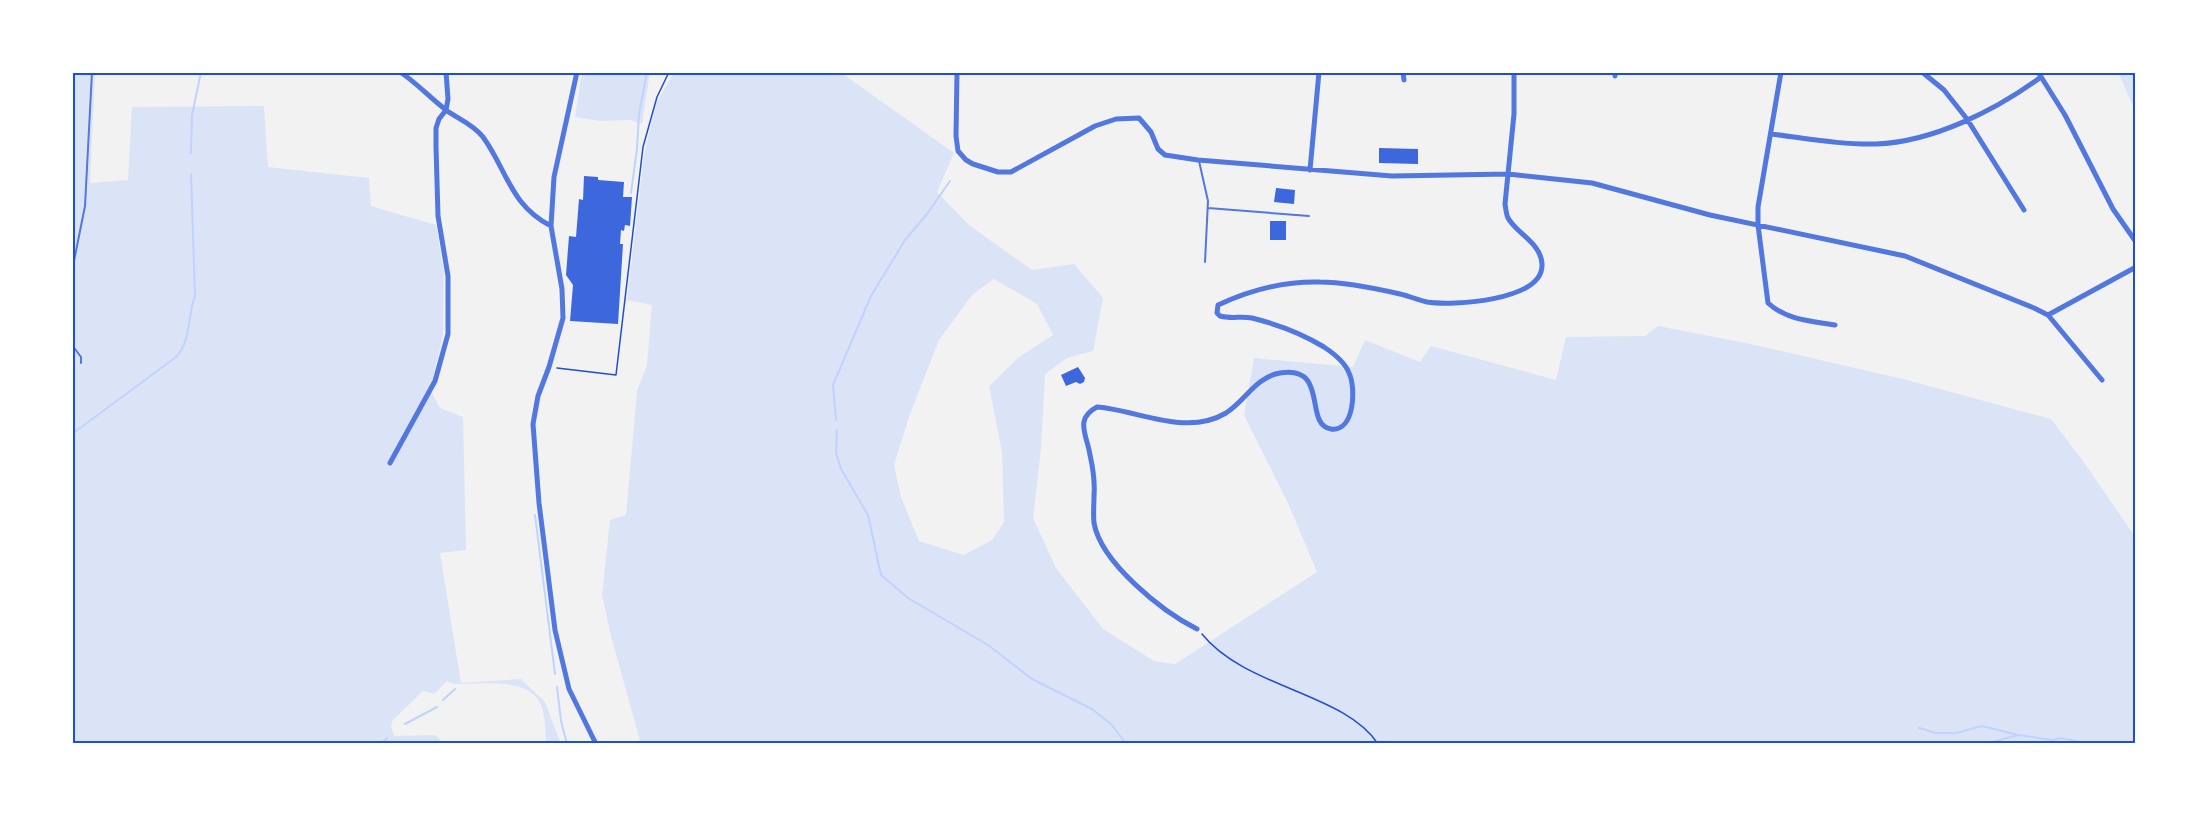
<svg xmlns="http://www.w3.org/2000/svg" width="2208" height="816" font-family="'Varela Round',sans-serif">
  <rect width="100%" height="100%" fill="#f2f2f2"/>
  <!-- green -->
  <path fill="#dbe4f7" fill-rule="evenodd" d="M72,72H95L90,183L128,180L132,107L264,106L268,167L369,178L371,206L436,225L444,274L443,336L430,389L440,408L463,417L466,550L440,553L461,683L521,679L545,702L561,744H546C545,731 546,715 540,703C528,677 478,684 454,684L447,681L434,694L423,691L393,720L391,726L394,736L436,735L443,744H72Z
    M582,72H603V74L620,72H650L642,124L630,120L599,121L575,117Z
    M674,72H839L843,74L954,153L937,192L969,225L1032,270L1074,264L1103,298L1093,351L1067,358L1045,374L1041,448L1033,518L1056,568L1103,629L1154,661L1175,664L1317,572L1288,503L1244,415L1254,358L1353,367L1365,340L1420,362L1431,346L1556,380L1566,337L1645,336L1658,326L1746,343L1907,380L2051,419L2083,461L2136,538V744H623L640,741L611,636L602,595L610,520L626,515L637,391L647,365L652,305L627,300L644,156L650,129L657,102ZM994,279L1037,304L1053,335L1019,357L989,386L1002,452L1004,522L992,540L964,555L919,541L901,497L894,465L910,414L939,340L972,295Z
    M2118,72H2136V113Z"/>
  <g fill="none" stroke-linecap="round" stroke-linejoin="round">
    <!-- stream -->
    <path stroke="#bfd3fe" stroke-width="2" d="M191,153L192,115L201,72
      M631,193L637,149L639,114L647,72
      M836,420L833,385L871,296L905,240L927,214L950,181
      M837,430L836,453L841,469L868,515L881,575L908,598L988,645L1032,679L1092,709L1112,725L1126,744
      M72,434L176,357C192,339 187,317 195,296L191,174
      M535,515L555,674
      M557,687L561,721L567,744
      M443,700L455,689
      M405,724L437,707
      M1919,728L1936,733H1956L1982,726L2018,735
      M381,744L387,738
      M1985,744L2018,735L2052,740L2061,738L2091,744"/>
  </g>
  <!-- building -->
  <path fill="#3d67dc" d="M1379,148L1418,149V164L1379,163Z
    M584,176L598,177V180L624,182L623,197H632L630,226L625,225L624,231L621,230L620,244H623L618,324L570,321L573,285L566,275L569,236L576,237L579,199L583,200Z
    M1276,188L1295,190L1294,204L1274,202Z
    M1270,221H1286V240H1270Z
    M1078,367L1085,378L1084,382L1080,384L1076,382L1066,386L1061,375Z"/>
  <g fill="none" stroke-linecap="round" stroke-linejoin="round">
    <!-- path -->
    <path stroke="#1d4ed8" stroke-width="1.5" d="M557,368L616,375L643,147L657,97L669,72
      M1202,634C1245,688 1345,693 1378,744"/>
    <!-- service -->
    <path stroke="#5277de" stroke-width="2" d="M1199,161L1208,201L1205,262
      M1208,208L1309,216
      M72,271L85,206L92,72
      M72,345L81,357V363"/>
    <!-- minor -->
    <path stroke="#5277de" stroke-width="5" d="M400,72C417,83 430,98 446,110C458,119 473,124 483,137C507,170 510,205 551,226
      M577,72L554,177L551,226L562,289L563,318L549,367L538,396L533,424L539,503L555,630L569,689L596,744
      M957,72L956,136L958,151L966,160L973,164L998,172H1011L1095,126L1116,119L1139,118L1151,132L1158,149L1165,155L1198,160L1392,176L1508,174L1592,183L1710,215L1905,256L2034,308L2048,315L2136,267
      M1403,72L1404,80
      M1781,72L1758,207V225L1768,303C1786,320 1812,321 1835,325
      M1922,72L1944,90L1967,119L2024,210
      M2038,72L2065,115L2113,209L2136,242
      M1615,76L1616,72
      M1771,134C1805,138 1841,145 1876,144C1933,142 1996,110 2041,77
      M1310,170L1319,72
      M2048,315L2102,380
      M390,463L435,381L448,334V276L438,216L436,147V128L439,119L446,110L448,99L446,72
      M1197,629C1163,612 1101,563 1094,523C1093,514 1094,504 1094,496C1095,482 1093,468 1090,455C1087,435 1074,419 1097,407C1138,410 1186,437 1226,413C1245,401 1256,377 1280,373C1330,365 1303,425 1331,429C1355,432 1356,387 1349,373C1345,362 1333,353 1324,347C1303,334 1276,324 1252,318C1241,316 1231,319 1220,316L1217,313L1218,305C1250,290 1284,281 1320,282C1346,282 1374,288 1400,294C1409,296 1418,300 1427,302C1452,306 1544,301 1542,264C1541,243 1517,234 1508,218C1506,214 1506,209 1505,204L1514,114V72"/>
  </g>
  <!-- border -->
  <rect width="2208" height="816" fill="none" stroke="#ffffff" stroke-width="147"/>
  <rect x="74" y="74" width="2060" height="668" fill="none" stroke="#1d4ed8" stroke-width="2"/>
</svg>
